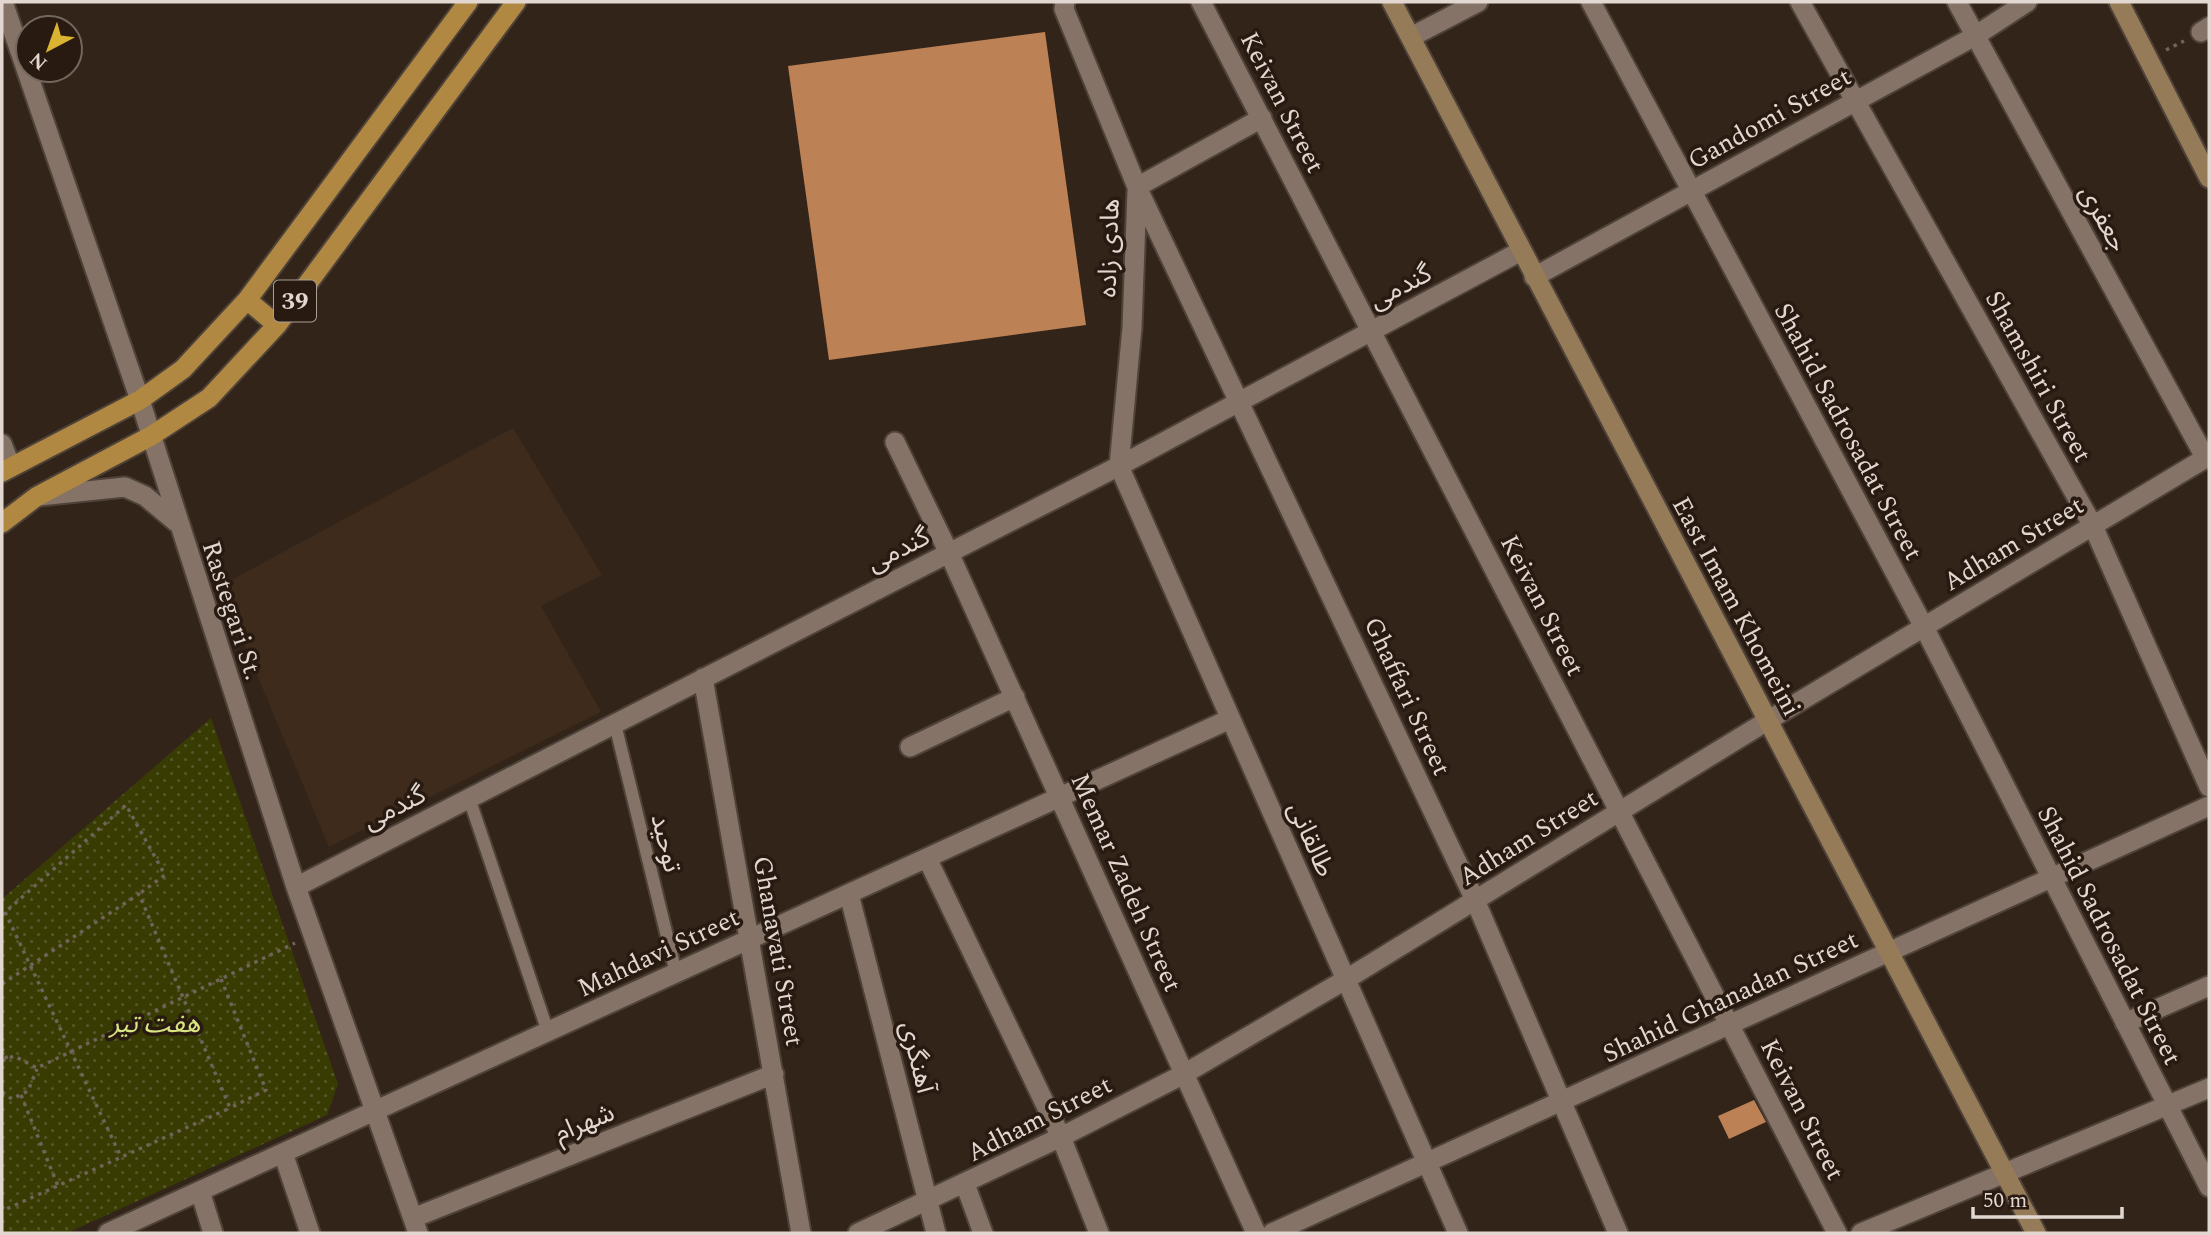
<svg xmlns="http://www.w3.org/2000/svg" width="2211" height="1235" font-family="Spectral,'Noto Sans Arabic',serif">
  <defs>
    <pattern id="park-dots" width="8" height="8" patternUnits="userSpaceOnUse" patternTransform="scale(1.75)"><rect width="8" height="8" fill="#383c03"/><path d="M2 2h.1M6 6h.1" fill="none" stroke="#545727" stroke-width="1.8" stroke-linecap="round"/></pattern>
  </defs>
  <rect width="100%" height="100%" fill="#322419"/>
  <!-- built -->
  <path fill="#3e2b1c" d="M513,428L602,575L541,606L601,712L329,847L220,586Z"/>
  <!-- park -->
  <path fill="url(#park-dots)" d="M211,718L338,1084L327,1115L67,1233H2V899Z"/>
  <!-- building -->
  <path fill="#bc8154" d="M1045,32L1086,325L829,360L788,66Z
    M1754,1100L1766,1122L1729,1139L1718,1116Z"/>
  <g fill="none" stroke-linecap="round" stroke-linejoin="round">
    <defs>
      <path id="service" d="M615,724L676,973
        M469,798L548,1032"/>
      <path id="minor" d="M3,2L140,400L296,887L418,1233
        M1065,2L1064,9L1137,187L1475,900L1618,1233
        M1201,2L1837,1233
        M1591,2L1924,627L2209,1187
        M1800,2L2093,526L2209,787
        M1957,2L2206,459
        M2201,32L2209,27
        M1411,37L1478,2
        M1137,187L1262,118
        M1534,277L1975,36L2027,2
        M895,442L949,553L1256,1233
        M2,444L11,467
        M1119,466L1132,328L1137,191
        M39,496L125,487L145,496L176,522
        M703,678L801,1233
        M910,747L1015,697
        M927,858L1061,1137L1099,1233
        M296,887L1119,466L1521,251
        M849,894L936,1233
        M2125,1023L2209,986
        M283,1153L310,1233
        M965,1184L983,1233
        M200,1191L213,1233
        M413,1218L774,1074
        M108,1233L1230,719
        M858,1233L1061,1137L1184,1074L1345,980L1767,721L2209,456
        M1272,1233L2209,806
        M1861,1233L2209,1088"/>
      <path id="tertiary" d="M1119,466L1458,1233"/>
      <path id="secondary" d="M1392,2L2036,1233
        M2119,2L2209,178"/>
      <path id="trunk" d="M247,300L277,325
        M2,472L140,400L183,369L247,300L468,2
        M2,523L36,497L151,436L209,398L277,325L516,2"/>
    </defs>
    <!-- service casing -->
    <use href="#service" stroke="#4e4239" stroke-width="16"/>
    <!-- minor casing -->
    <use href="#minor" stroke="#4e4239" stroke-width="23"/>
    <!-- tertiary casing -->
    <use href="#tertiary" stroke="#4e4239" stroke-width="23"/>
    <!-- secondary casing -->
    <use href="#secondary" stroke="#4e4239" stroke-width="23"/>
    <!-- trunk casing -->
    <use href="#trunk" stroke="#4e4239" stroke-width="23"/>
    <!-- path -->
    <path stroke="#706359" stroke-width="3.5" stroke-dasharray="3.5 5" stroke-linecap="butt" d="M2166,50L2184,41
      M5,912L121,1157
      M2,915L126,805L165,875L139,894
      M221,979L266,1090L230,1108
      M2,984L139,894L230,1108L2,1211
      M2,1048L7,1059
      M2,1061L14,1056L37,1068L295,943
      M2,1092L12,1099L28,1091L37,1069
      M21,1095L58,1186"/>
    <!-- service -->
    <use href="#service" stroke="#857367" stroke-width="12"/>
    <!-- minor -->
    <use href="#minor" stroke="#857367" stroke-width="19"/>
    <!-- tertiary -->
    <use href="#tertiary" stroke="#857367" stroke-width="19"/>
    <!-- secondary -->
    <use href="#secondary" stroke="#967b59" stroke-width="19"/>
    <!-- trunk -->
    <use href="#trunk" stroke="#b18842" stroke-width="19"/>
  </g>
  <g text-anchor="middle" stroke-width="7" stroke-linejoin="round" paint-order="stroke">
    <!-- shield labels -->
    <rect fill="#281a10" stroke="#aa9f97" stroke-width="2" x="274" y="280.5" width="42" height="41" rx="5"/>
    <g font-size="24" font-weight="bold" fill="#e2d8d1">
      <text x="295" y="309">39</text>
    </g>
    <!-- street labels -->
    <g font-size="26" fill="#e2d8d1" stroke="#281a10">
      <text transform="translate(1283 102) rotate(63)" y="9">Keivan Street</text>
      <text transform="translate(1769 118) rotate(-29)" y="9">Gandomi Street</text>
      <text transform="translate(2104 218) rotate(61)" y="9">جعفری</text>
      <text transform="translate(1108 248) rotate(-88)" y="9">هادی زاده</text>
      <text transform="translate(1400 286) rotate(-28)" y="9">گندمی</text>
      <text transform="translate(2039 376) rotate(61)" y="9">Shamshiri Street</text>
      <text transform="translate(1849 431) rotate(62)" y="9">Shahid Sadrosadat Street</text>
      <text transform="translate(2013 543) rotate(-31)" y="9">Adham Street</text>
      <text transform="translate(898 549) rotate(-27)" y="9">گندمی</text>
      <text transform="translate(1543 605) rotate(63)" y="9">Keivan Street</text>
      <text transform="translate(1737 606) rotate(62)" y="9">East Imam Khomeini</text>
      <text transform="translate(233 610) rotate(72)" y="9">Rastegari St.</text>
      <text transform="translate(1408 696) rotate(65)" y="9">Ghaffari Street</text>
      <text transform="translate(394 807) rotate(-27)" y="9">گندمی</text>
      <text transform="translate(1528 837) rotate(-32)" y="9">Adham Street</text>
      <text transform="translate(1312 839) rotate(66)" y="9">طالقانی</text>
      <text transform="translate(667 843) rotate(76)" y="9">توحید</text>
      <text transform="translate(1127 882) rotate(66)" y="9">Memar Zadeh Street</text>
      <text transform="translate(2110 935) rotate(63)" y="9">Shahid Sadrosadat Street</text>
      <text transform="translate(779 951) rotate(80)" y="9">Ghanavati Street</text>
      <text transform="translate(658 952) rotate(-25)" y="9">Mahdavi Street</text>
      <text transform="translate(1730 996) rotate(-25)" y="9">Shahid Ghanadan Street</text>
      <text transform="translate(918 1057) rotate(76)" y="9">آهنگری</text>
      <text transform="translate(1803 1109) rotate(63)" y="9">Keivan Street</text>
      <text transform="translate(1039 1118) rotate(-27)" y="9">Adham Street</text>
      <text transform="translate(584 1122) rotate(-22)" y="9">شهرام</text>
    </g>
    <!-- park labels -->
    <g font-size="26" font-style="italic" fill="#d9e581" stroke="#281a10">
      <text x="155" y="1032">هفت تیر</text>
    </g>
  </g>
  <!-- border -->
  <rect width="2211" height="1235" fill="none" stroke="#e2d8d1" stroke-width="7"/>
  <!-- north arrow -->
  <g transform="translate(49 49) rotate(221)"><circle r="33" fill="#281a10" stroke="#72665d" stroke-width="2"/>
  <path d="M0-5L12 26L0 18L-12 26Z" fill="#dab333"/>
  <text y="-10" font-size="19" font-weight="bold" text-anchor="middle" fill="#e2d8d1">N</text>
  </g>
  <!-- scale -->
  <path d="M1973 1207v10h149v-10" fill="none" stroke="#e2d8d1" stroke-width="3.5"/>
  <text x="1983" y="1207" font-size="21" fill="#e2d8d1" stroke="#281a10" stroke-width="5" paint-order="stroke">50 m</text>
</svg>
